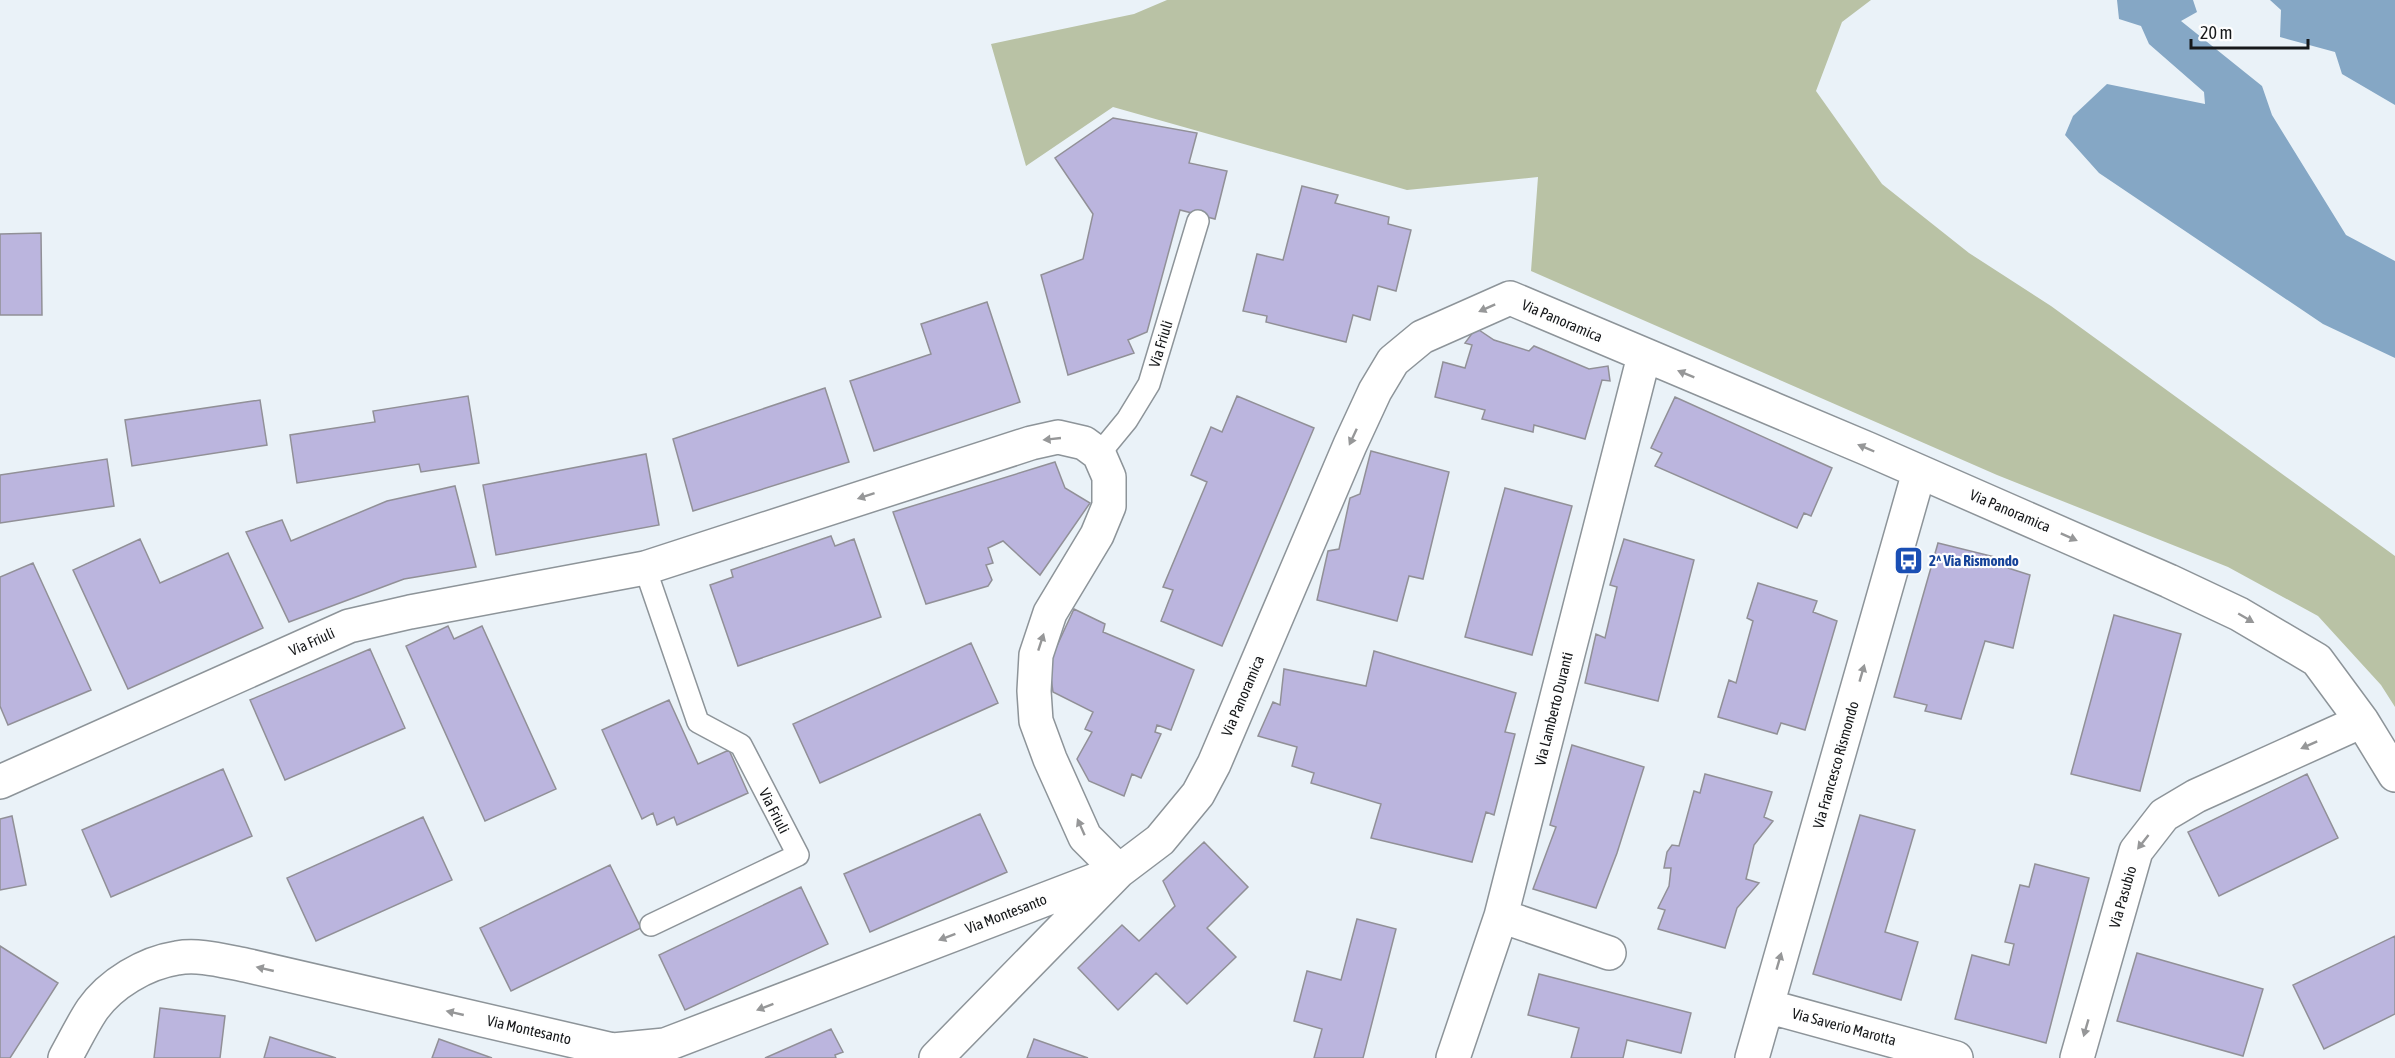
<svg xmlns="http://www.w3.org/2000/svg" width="2395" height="1058" font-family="'Asap Condensed',sans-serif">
  <rect width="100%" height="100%" fill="#eaf2f8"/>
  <!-- green -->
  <path fill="#b9c2a5" d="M1167,0H1871L1842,22L1816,91L1882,184L1969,253L2051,306L2395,556V707L2381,685L2318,616L2228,567L1997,475L1531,271L1538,177L1407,190L1113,107L1026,166L991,44L1134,14Z"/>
  <!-- water -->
  <path fill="#85a7c5" d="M2117,0H2193L2197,12L2181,21L2262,86L2272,115L2346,235L2395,261V358L2323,324L2099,173L2065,135L2073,116L2107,84L2205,104L2204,92L2149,44L2141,26L2119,19Z
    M2270,0H2395V105L2342,74L2335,52L2280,37L2281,10Z"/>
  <!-- building -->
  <path fill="#bbb5de" stroke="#919097" stroke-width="1.5" d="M1113,118L1197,133L1189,163L1227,171L1215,219L1180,210L1147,332L1128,340L1134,353L1068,375L1041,275L1083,259L1093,214L1055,158Z
    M1302,186L1338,195L1335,203L1389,217L1388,224L1411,230L1396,291L1378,286L1370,320L1353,315L1346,342L1266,322L1267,316L1243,311L1257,254L1283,260Z
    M41,233L42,315H0V234Z
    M987,302L1020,402L874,451L850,381L931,354L921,324Z
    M1476,328L1494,340L1529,351L1534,346L1589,369L1608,366L1610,381L1602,380L1585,439L1534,425L1533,432L1482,419L1485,410L1435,397L1443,362L1465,368L1472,345L1465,343Z
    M825,388L849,462L693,511L673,439Z
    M468,396L479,463L421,472L419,464L297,483L290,435L375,422L373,411Z
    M1237,396L1314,428L1222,646L1161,621L1173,590L1163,587L1207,482L1191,475L1211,427L1222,432Z
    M1675,397L1832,468L1811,516L1804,513L1797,528L1655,466L1662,453L1651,448Z
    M260,400L267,445L132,466L125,420Z
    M1371,451L1449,472L1423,579L1409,576L1397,621L1317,600L1328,551L1339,549L1350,498L1360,494Z
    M646,454L659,525L496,555L483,485Z
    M107,459L114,506L0,523V475Z
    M1055,462L1065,488L1090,503L1040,575L1003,541L988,548L993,563L986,565L992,580L988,586L926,604L893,512Z
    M455,486L476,567L404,579L289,622L246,532L282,520L291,541L387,501Z
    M1505,488L1572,506L1532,655L1465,637Z
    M831,536L835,546L854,539L881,617L738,666L710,585L733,577L731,570Z
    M140,539L160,583L228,553L263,628L128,689L73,570Z
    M1624,539L1694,560L1658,701L1585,683L1596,634L1605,638L1617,587L1610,585Z
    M1938,543L2011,561L2008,568L2030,575L2013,648L1985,641L1961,719L1925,711L1927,705L1894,697Z
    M33,563L91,690L8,725L0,706V577Z
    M1758,583L1817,601L1813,612L1837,621L1805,730L1781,723L1777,734L1718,717L1729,680L1736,683L1753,621L1747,618Z
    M1074,609L1105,624L1103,632L1194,670L1171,730L1157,725L1155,732L1161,734L1141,778L1132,774L1124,796L1089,781L1077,759L1092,732L1085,729L1093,712L1053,692L1049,663Z
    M2114,615L2181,634L2140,791L2071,774Z
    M448,626L454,639L482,626L556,789L485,821L406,646Z
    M971,643L998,703L820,783L793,724Z
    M370,649L405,728L285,780L250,700Z
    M1374,651L1516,693L1505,732L1515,734L1494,815L1486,812L1472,862L1371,838L1381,804L1311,783L1314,773L1292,766L1297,747L1258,736L1273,702L1280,705L1284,669L1366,686Z
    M669,700L698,764L729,750L748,793L677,825L674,817L657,825L653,813L642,819L602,730Z
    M1572,745L1644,767L1617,853L1596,908L1533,889L1556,827L1550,825Z
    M223,769L252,836L111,897L82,830Z
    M1705,774L1772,792L1764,817L1773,821L1754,845L1746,879L1759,883L1737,908L1725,948L1658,929L1665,910L1658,908L1669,886L1671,868H1664L1667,852L1672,845L1679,846L1694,791L1700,793Z
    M2307,774L2338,838L2219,896L2188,832Z
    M980,814L1007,872L870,932L844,874Z
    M1860,815L1915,830L1885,932L1918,942L1901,1000L1813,974Z
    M12,816L26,885L0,890V819Z
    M423,817L452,880L316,941L287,878Z
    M1204,842L1248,887L1207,928L1236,957L1187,1004L1156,973L1118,1010L1078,968L1122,925L1139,941L1175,906L1163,881Z
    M2035,864L2089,878L2046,1043L1955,1019L1972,955L2009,965L2014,944L2005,942L2020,885L2029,887Z
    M610,865L641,928L511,991L480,928Z
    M801,887L828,944L685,1010L659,955Z
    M1357,919L1396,929L1363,1058H1314L1322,1029L1294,1021L1307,971L1341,980Z
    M2395,936V1014L2324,1049L2293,985Z
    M0,946L58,983L10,1058H0Z
    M2137,953L2263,989L2243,1056L2117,1021Z
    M1539,974L1691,1013L1681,1053L1627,1040L1623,1058H1571L1579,1028L1528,1015Z
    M160,1008L225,1016L220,1058H154Z
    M831,1029L843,1052L835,1055L836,1058H765Z
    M270,1037L336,1058H264Z
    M439,1039L492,1058H432Z
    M1034,1039L1088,1058H1027Z"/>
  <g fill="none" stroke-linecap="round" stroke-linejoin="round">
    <defs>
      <path id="lane" d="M1099,454L1127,420L1149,384L1198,221
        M645,568L698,722L741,745L798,855L651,925"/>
      <path id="street" d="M0,782L349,626L410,612L645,568L1031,443L1058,437L1084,443L1099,454L1109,477V506L1097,535L1050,613L1036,655L1034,691L1036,721L1050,759L1085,837L1119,871L665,1045L613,1050L245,965C223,961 199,954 177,958C145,963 110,984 92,1010C82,1025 74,1042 65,1058
        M1501,916L1609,953
        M1767,1006L1956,1058
        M936,1058L1119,871L1160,840L1198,794L1214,764L1350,445L1375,391L1393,361L1422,337L1510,298L1868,449L2169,581L2239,614L2317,660L2362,721L2395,775
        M1453,1058L1501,916L1644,356
        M1752,1058L1919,472
        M2077,1058L2136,851L2164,815L2196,796L2362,721"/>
    </defs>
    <!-- lane casing -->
    <use href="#lane" stroke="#8d9499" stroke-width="24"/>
    <!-- street casing -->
    <use href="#street" stroke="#8d9499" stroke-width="36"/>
    <!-- lane -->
    <use href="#lane" stroke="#fff" stroke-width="21"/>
    <!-- street -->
    <use href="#street" stroke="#fff" stroke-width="33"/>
  </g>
  <!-- one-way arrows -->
  <defs><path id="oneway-solid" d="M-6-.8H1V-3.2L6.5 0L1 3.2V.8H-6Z" transform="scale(1.5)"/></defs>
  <g fill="#969798">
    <use href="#oneway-solid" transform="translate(1487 308) rotate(156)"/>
    <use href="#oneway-solid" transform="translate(1686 374) rotate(-158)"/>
    <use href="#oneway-solid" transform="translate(1353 437) rotate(115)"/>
    <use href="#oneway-solid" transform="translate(1052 439) rotate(174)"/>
    <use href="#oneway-solid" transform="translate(1866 448) rotate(-157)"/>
    <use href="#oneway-solid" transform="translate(866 496) rotate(162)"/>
    <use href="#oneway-solid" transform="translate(2069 537) rotate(24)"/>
    <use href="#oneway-solid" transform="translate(2246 618) rotate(30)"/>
    <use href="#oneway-solid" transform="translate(1041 642) rotate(-72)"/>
    <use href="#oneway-solid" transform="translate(1862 673) rotate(-74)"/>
    <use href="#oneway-solid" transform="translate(2309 745) rotate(156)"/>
    <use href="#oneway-solid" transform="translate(1081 827) rotate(-114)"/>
    <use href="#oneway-solid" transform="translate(2143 842) rotate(128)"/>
    <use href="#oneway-solid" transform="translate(947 937) rotate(159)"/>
    <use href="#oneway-solid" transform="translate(1779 961) rotate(-74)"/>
    <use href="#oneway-solid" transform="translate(265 969) rotate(-167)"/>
    <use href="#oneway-solid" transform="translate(765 1007) rotate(159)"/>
    <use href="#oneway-solid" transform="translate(455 1013) rotate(-167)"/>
    <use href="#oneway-solid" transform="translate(2086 1028) rotate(106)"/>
  </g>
  <!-- icons -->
  <defs>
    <symbol id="bus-square" viewBox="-11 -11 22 22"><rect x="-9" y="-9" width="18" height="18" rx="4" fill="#1a4fb4" stroke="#fefefe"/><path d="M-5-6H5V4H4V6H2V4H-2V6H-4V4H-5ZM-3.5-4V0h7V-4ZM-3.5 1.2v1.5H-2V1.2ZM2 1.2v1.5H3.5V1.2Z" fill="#fff"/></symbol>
  </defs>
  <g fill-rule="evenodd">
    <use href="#bus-square" x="1892" y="544" width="33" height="33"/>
  </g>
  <g text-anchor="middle" stroke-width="4.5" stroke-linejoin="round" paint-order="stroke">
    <!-- street labels -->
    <g font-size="15" fill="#16181a" stroke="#fefefe">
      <text transform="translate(1562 321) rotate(23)" y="5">Via Panoramica</text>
      <text transform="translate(1161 344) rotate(-73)" y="5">Via Friuli</text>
      <text transform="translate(2010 511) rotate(23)" y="5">Via Panoramica</text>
      <text transform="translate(312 642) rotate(-24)" y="5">Via Friuli</text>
      <text transform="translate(1243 696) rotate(-67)" y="5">Via Panoramica</text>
      <text transform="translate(1554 709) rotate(-76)" y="5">Via Lamberto Duranti</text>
      <text transform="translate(1836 765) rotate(-74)" y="5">Via Francesco Rismondo</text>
      <text transform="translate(774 811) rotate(63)" y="5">Via Friuli</text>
      <text transform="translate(2123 897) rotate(-74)" y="5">Via Pasubio</text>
      <text transform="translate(1006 914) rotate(-21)" y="5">Via Montesanto</text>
      <text transform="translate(1844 1027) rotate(15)" y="5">Via Saverio Marotta</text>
      <text transform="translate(529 1030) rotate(13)" y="5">Via Montesanto</text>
    </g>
    <!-- transit labels -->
    <g font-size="15" font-weight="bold" fill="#164399" stroke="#fefefe" text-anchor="start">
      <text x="1929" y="566">2^ Via Rismondo</text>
    </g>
  </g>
  <!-- scale -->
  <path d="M2191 39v9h117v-9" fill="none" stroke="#16181a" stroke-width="3"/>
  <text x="2200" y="39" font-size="18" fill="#16181a" stroke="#fefefe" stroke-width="4.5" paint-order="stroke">20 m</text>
</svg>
